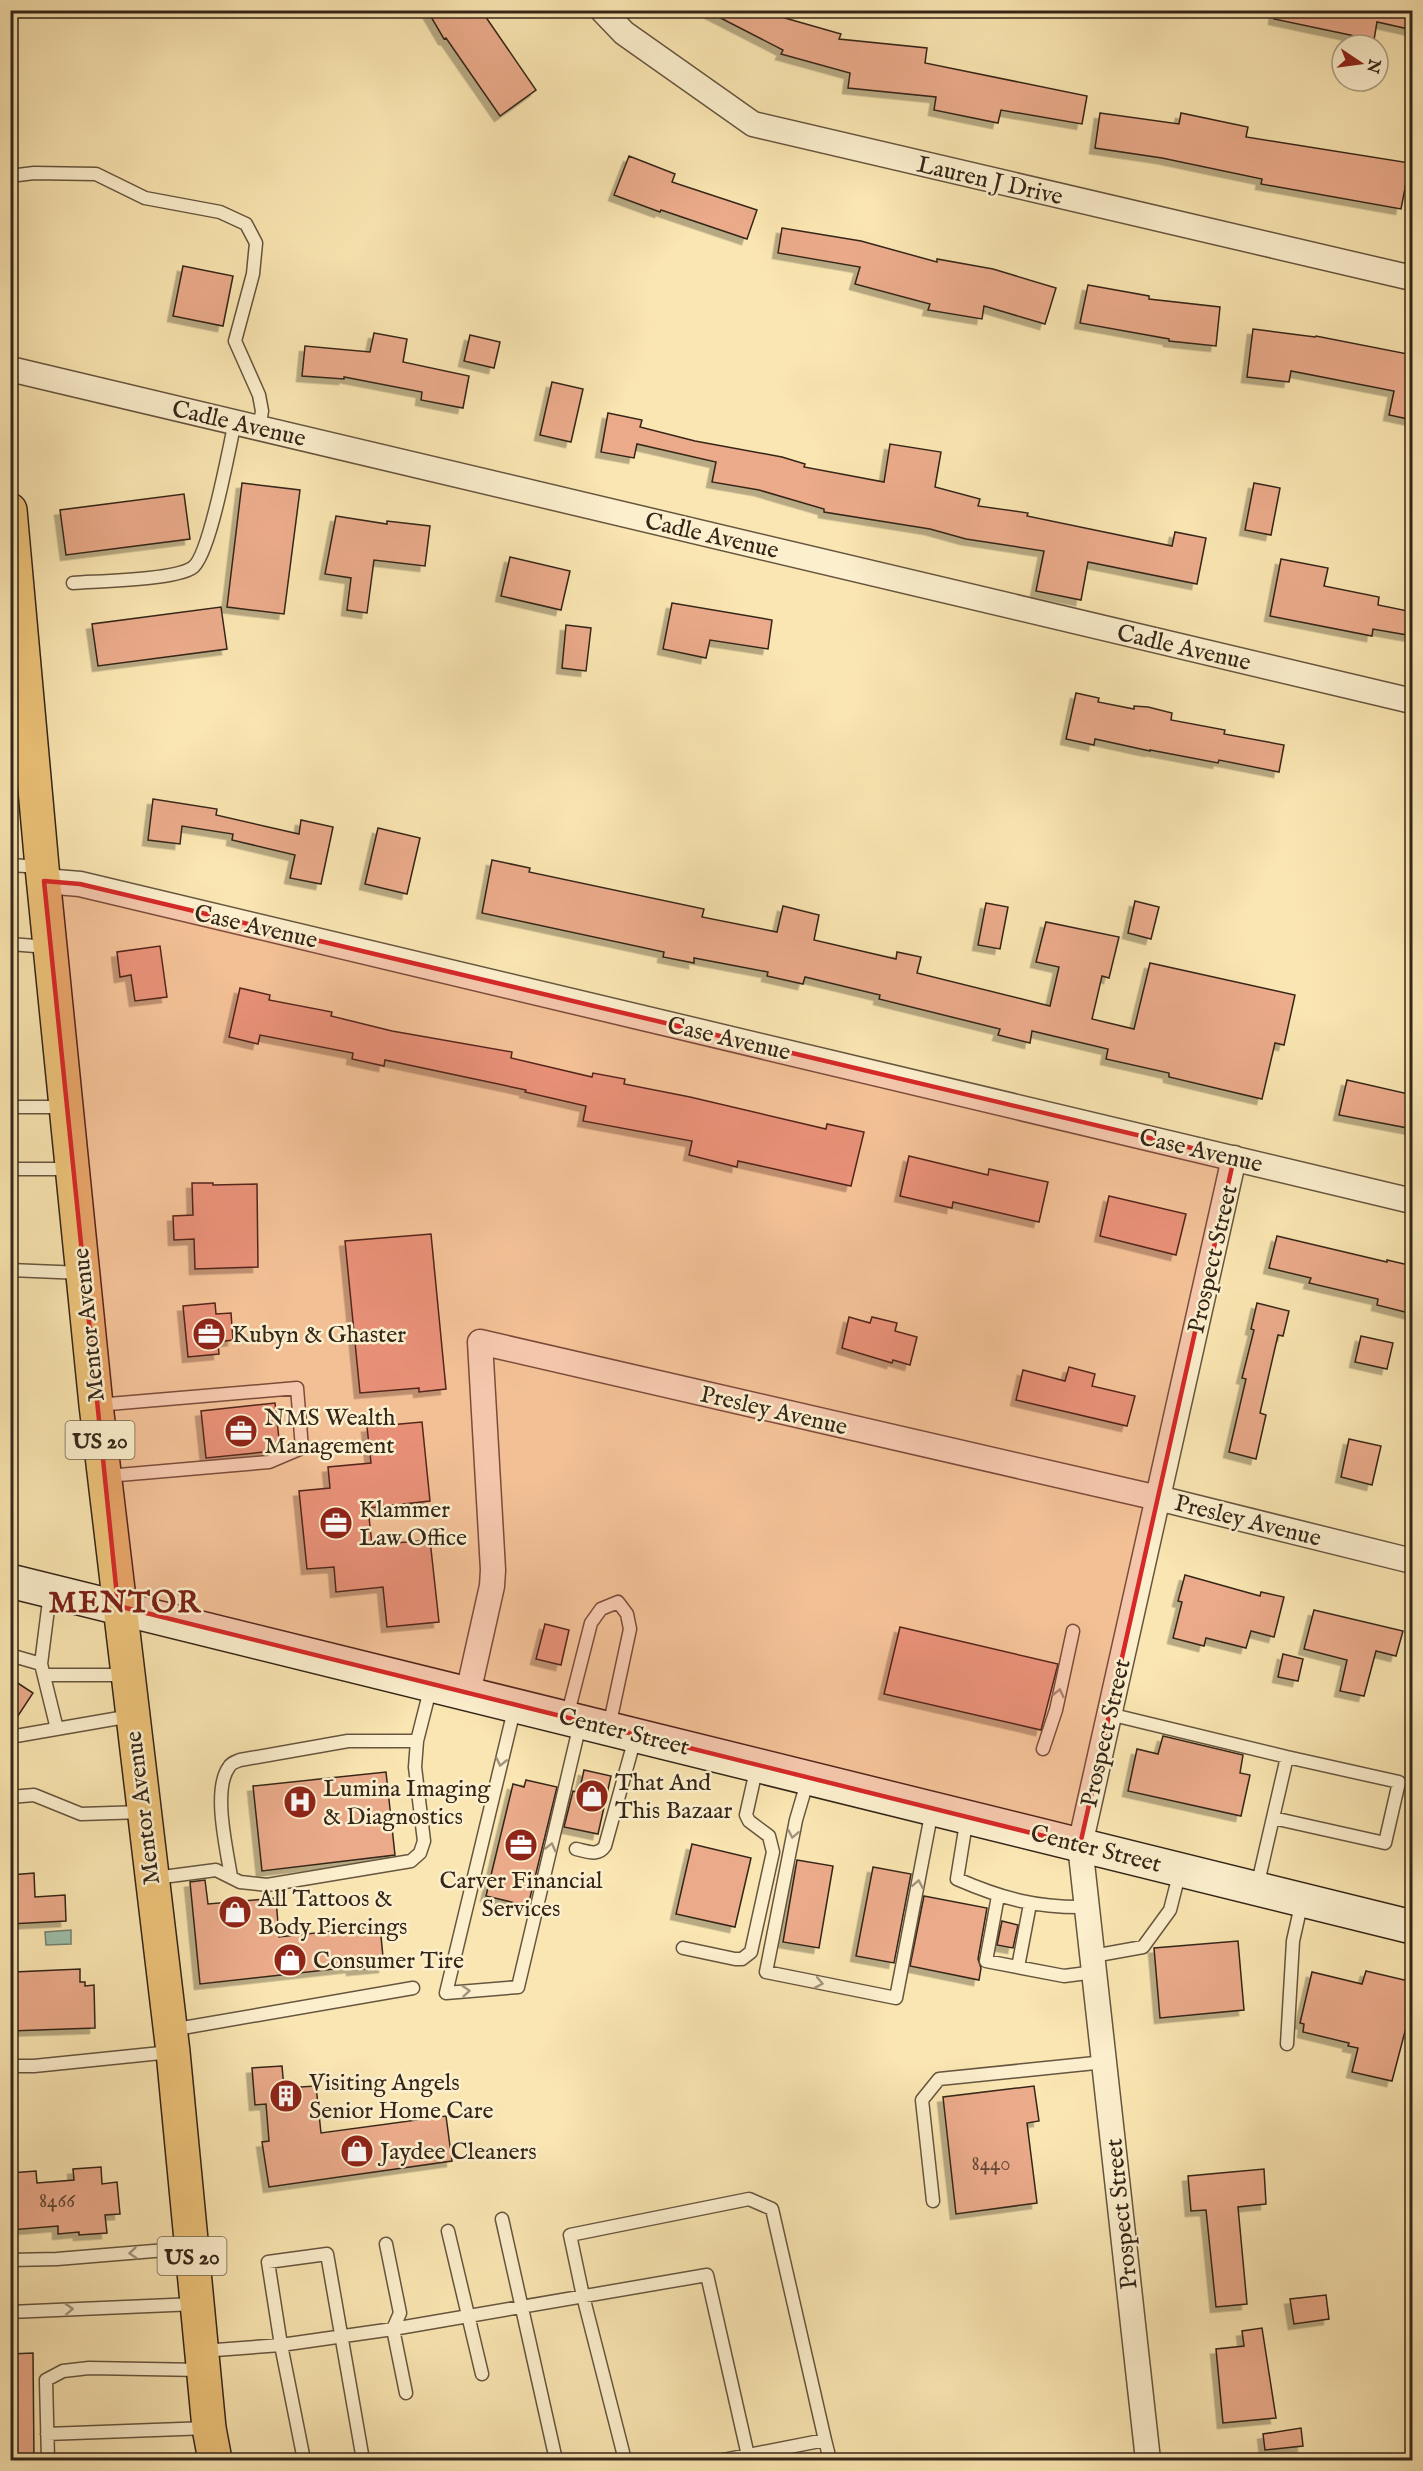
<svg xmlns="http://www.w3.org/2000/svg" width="1423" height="2471" font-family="'IM FELL English',serif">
  <defs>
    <filter id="shadow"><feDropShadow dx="-5.5" dy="5.5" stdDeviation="0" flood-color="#0004"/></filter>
  </defs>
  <rect width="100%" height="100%" fill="#fae6b2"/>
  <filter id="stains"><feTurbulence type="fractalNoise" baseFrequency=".00333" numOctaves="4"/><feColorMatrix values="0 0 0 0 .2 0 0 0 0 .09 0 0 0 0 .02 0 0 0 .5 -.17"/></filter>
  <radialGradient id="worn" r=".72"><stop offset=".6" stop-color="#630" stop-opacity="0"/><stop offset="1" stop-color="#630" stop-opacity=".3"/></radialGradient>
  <!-- water -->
  <path fill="#9ec0ac" stroke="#748271" stroke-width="1.5" d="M71,1930V1944L46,1945L45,1932Z"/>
  <!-- building -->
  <path fill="#ebab8b" stroke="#342519" stroke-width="1.5" filter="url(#shadow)" d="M427,10H481L536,90L500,116L446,38L444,39Z
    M705,10H770L785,18L841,34L839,39L927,48L925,63L1087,96L1082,124L1001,110L998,123L934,110L936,97L848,88L850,73L781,54L783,50Z
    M1275,10H1413V30L1377,22L1374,40L1274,19Z
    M1100,113L1179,124L1181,113L1248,127L1246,137L1410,163L1401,209L1261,184L1262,179L1162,158L1095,148Z
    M629,156L675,174L672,182L757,210L747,239L661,210L660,212L614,195Z
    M782,228L861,241L937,262V259L993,269L1056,288L1045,324L984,306L982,319L928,310L930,304L855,284L860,267L778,253Z
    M183,266L233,276L223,326L173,316Z
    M1088,285L1149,296V299L1220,307L1216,346L1169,341V339L1080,323Z
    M1253,329L1315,337L1316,336L1413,355V420L1389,415L1394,391L1291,371L1289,382L1247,377Z
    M374,333L407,339L403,362L469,376L463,408L421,400L422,392L344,377V379L302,376L305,346L370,352Z
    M470,335L500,342L494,368L464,361Z
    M552,382L583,389L571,442L540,435Z
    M608,413L642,420L640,427L695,441L782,457L805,464L804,467L884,482L890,444L941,452L935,487L980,499L978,506L1028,513L1027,516L1172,546L1175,532L1206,538L1197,584L1088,562L1081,600L1036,591L1044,551L966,539L930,529L824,512V509L759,490L712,482L716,462L637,444L634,458L601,452Z
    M242,483L300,490L284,614L227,607Z
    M1254,483L1280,488L1271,535L1245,530Z
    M184,494L190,539L66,555L60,510Z
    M336,516L387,524V521L430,526L425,566L374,560L367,613L347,610L351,578L325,574Z
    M510,557L570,571L561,610L501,596Z
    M1281,559L1328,568L1324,586L1379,597L1378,605L1413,612V636L1373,629L1372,636L1270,616Z
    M672,603L772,620L768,649L710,640L706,658L663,649Z
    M221,607L227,649L98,666L92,624Z
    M566,625L591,628L586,671L562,668Z
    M1076,693L1099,698L1098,702L1134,709V706L1148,707L1172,713L1171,720L1225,730L1224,734L1284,745L1279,772L1219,760L1218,763L1150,750V751L1095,739L1094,745L1066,739Z
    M153,799L217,809L216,815L299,834L301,820L333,827L321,884L290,878L295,855L232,840L233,834L182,826L180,844L148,840Z
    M378,828L420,838L407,894L365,884Z
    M492,860L530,868L529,872L704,909L702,917L777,932L783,906L819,915L814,940L896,959L897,952L921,957L917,973L1050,1006L1059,967L1036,962L1046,922L1119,937L1109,978L1102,976L1092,1019L1134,1029L1150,963L1295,995L1284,1045L1275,1043L1262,1099L1169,1077V1073L1106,1059L1108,1049L1032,1031L1030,1043L998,1035L1000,1029L879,999L880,995L805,977L803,984L767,976L768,972L694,958V963L663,957L664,952L482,913Z
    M1135,901L1159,907L1151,939L1128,933Z
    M986,903L1008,907L1000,949L978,945Z
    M160,946L167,997L135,1001L131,975L120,977L117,952Z
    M240,988L270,995L269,1000L332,1012L331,1016L392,1031L512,1052L511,1058L592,1077L593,1073L625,1079L624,1084L690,1097L826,1129L827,1124L864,1132L851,1186L738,1161L737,1167L689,1155L692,1141L583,1121L586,1106L525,1092L526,1090L385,1060L384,1066L352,1059L353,1053L260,1035L258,1044L229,1037Z
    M1347,1080L1413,1095V1129L1339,1115Z
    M909,1156L988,1175L989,1169L1048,1182L1039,1222L953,1202L952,1208L900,1196Z
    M192,1183H213V1185L257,1184L258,1267L195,1269L194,1239L174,1240L173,1216L193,1215Z
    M1109,1196L1186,1214L1176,1255L1100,1236Z
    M431,1234L446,1389L419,1392V1388L360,1393L345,1241Z
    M1277,1236L1387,1262V1260L1413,1266V1314L1377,1305L1378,1299L1309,1283L1311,1278L1269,1268Z
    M215,1303L216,1314L231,1313L233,1340L218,1342L219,1354L188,1357L183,1306Z
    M1257,1303L1289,1311L1283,1336L1278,1335L1260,1413L1266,1415L1256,1459L1229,1452L1246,1379L1242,1378L1254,1330L1251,1329Z
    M849,1317L870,1323L872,1317L897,1323L895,1331L917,1337L910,1365L893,1360L892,1363L842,1348Z
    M1361,1336L1393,1343L1387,1369L1355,1362Z
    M1069,1367L1095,1374L1092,1386L1135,1396L1127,1426L1016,1400L1023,1370L1065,1381Z
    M275,1403L280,1448L274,1451L206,1458L201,1411Z
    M422,1422L430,1501L368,1508L372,1545L430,1540L439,1622L387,1627L383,1587L336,1592L334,1567L307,1569L299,1491L330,1488L328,1467L371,1463L367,1427Z
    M1349,1439L1381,1446L1372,1485L1341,1477Z
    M1185,1575L1260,1596L1261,1592L1284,1597L1274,1637L1251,1631L1246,1648L1206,1638L1204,1646L1173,1638L1182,1602L1178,1601Z
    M1314,1610L1403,1631L1396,1656L1376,1651L1364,1696L1340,1691L1347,1660L1304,1649Z
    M545,1624L569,1630L561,1665L536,1659Z
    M900,1627L1058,1664L1041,1730L884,1694Z
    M1283,1654L1303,1659L1298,1681L1278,1677Z
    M10,1678L33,1693L10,1728Z
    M1163,1736L1243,1755L1240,1773L1250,1775L1241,1816L1128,1791L1137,1749L1158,1754Z
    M584,1770L611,1776L598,1834L564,1827L573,1791L579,1793Z
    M386,1772L395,1855L262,1871L253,1786Z
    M526,1780L557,1787L528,1906L486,1896L513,1784L524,1787Z
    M692,1844L751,1858L735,1927L676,1914Z
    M797,1860L833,1866L819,1948L783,1942Z
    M873,1867L911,1874L894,1963L856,1956Z
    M34,1873L35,1897L65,1895L66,1921L10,1924V1875Z
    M205,1880L208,1904L276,1898L279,1937L380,1926L384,1967L352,1970V1967L200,1984L190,1882Z
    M924,1896L987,1908L978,1959L981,1968L979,1980L910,1966Z
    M1002,1921L1018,1925L1013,1948L997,1945Z
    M1238,1941L1244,2010L1160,2018L1154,1948Z
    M80,1969V1982H85V1986L94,1985L95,2028L10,2031V1986H15L14,1972Z
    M1366,1971L1413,1982V2001L1392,2081L1352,2072L1358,2048L1348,2046L1349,2043L1303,2032L1304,2024L1300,2023L1312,1972L1362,1984Z
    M282,2066L284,2088L316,2086L321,2133L446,2116L452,2161L269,2187L262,2142L269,2141L266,2104L255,2105L252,2068Z
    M1034,2086L1039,2121L1027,2123L1037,2203L956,2214L943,2097Z
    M101,2167L102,2184L117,2182L120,2214L105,2215L107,2233L79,2235V2232L58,2234V2226L10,2230V2173L36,2171L37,2183L74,2180L73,2169Z
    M1264,2169L1266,2204L1238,2207L1247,2304L1216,2307L1206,2210L1191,2211L1188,2176Z
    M1326,2295L1329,2319L1294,2324L1290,2299Z
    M1262,2328L1276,2418L1223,2423L1216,2349L1244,2346L1242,2331Z
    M33,2353L34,2460H10V2354Z
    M1301,2428L1303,2446L1265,2450L1263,2434Z"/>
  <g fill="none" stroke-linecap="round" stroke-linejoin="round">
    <defs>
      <path id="service" d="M10,176L34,173L96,174L145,198L220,212L246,224L256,243L253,274L235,341L259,395L262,411L259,428
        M73,583C99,581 173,580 192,568C210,557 229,447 235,422
        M10,865L41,867
        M10,944L48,947
        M10,1107H66
        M10,1169H72
        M10,1270L82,1273
        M97,1405L297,1388L302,1448L269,1462L107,1476
        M10,1655L41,1664L57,1729
        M41,1664L50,1593
        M44,1675H127
        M515,1706L446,1993L518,1987L580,1724
        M1109,1714L1287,1757L1257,1887
        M567,1717L591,1623L601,1609L618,1602L627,1614L630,1629L609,1727
        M10,1737L131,1716
        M1043,1749L1056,1710L1073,1631
        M808,1779L796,1820L766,1972L896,1998L932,1810
        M10,1797L34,1795L81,1814L143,1812
        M967,1817L957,1879C1003,1899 1037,1908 1087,1907
        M1273,1818L1385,1843L1399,1782L1287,1757
        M576,1849C586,1851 598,1857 605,1846L635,1738
        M231,1877C227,1850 212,1790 229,1767C231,1763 235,1762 240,1760L348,1741H417
        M155,1878L216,1870L240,1882L267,1885L411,1861L420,1853L424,1841L415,1767L417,1741L431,1686
        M998,1896L986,1961L1064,1976L1095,1972
        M683,1948L735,1959H742L751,1952L773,1852L769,1836L749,1821L746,1815L757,1766
        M1093,1956L1143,1947L1170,1910L1180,1871
        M1018,1967L1030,1904
        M171,2030L413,1988
        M1287,2044L1293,1941L1302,1901
        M10,2066H34L171,2052
        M933,2201L922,2100L939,2079L1105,2062
        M502,2219L556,2460
        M448,2231L482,2374
        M386,2244L400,2313L393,2329L406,2393
        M10,2260L57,2259L190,2248
        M10,2312L195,2304
        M202,2351L281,2345L304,2460
        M47,2434L208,2428
        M48,2460L46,2380L63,2371L89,2368L202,2370
        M363,2460L327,2254L268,2262L281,2345L393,2329L707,2275L749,2460
        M625,2460L583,2296L570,2235L749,2199L772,2209L825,2440
        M723,2460L825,2440L830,2460"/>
      <path id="minor" d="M602,10L624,33L753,124L1412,278
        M10,369L1412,701
        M44,881L80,884L1412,1201
        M468,1693L492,1586L493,1570L480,1342L1158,1498L1412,1561
        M1148,2460L1080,1845L1234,1158"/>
      <path id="secondary" d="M10,1581L1412,1927"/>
      <path id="primary" d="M10,510L42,867L96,1405L173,2052L209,2428L215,2460"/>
    </defs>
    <!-- service casing -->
    <use href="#service" stroke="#66553f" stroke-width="15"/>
    <!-- minor casing -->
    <use href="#minor" stroke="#66553f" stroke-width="27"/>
    <!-- secondary casing -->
    <use href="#secondary" stroke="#342519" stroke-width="36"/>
    <!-- primary casing -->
    <use href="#primary" stroke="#342519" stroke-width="36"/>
    <!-- service -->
    <use href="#service" stroke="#fcefcd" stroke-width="12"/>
    <!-- minor -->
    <use href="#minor" stroke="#fcefcd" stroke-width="24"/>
    <!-- secondary -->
    <use href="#secondary" stroke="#fcefcd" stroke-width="33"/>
    <!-- primary -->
    <use href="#primary" stroke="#edc379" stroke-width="33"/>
  </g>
  <!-- one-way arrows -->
  <defs><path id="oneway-chevron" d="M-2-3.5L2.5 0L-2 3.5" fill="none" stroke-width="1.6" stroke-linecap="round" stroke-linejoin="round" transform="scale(1.5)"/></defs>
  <g stroke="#a2947c">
    <use href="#oneway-chevron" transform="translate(1059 1693) rotate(-77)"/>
    <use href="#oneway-chevron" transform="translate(501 1762) rotate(103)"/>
    <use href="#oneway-chevron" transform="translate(793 1834) rotate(101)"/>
    <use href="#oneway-chevron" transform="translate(551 1847) rotate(-76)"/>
    <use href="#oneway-chevron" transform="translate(918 1884) rotate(-79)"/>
    <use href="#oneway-chevron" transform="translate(819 1983) rotate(11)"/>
    <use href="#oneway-chevron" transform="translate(466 1991) rotate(-5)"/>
    <use href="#oneway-chevron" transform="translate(133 2253) rotate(175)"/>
    <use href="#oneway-chevron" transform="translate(69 2309) rotate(-3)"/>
  </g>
  <!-- marked area -->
  <path fill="#d62828" fill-opacity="0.2" stroke="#d62828" stroke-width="4.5" stroke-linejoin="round" d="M44,881L80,884L1234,1158L1080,1845L118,1606Z"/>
  <!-- icons -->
  <defs>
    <symbol id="office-disc" viewBox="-11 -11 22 22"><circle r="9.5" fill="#8f2418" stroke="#fcefcd"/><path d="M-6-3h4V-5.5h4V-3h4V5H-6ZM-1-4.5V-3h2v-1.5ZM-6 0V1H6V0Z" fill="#fff"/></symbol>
    <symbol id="shop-disc" viewBox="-11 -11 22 22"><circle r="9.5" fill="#8f2418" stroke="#fcefcd"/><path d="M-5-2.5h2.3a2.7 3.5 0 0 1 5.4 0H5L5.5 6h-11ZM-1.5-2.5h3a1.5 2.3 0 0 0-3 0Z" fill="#fff"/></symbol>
    <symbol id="hospital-disc" viewBox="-11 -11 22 22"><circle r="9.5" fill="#8f2418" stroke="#fcefcd"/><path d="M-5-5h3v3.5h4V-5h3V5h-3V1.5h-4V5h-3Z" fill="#fff"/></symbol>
    <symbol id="building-disc" viewBox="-11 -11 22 22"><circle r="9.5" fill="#8f2418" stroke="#fcefcd"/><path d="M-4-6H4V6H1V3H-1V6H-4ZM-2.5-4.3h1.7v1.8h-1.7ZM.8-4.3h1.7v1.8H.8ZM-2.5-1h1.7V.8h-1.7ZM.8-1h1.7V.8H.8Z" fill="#fff"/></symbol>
  </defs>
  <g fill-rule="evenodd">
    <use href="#office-disc" x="190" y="1315" width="38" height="38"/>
    <use href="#office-disc" x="222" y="1412" width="38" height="38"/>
    <use href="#office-disc" x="317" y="1504" width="38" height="38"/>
    <use href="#shop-disc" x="573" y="1777" width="38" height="38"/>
    <use href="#hospital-disc" x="281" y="1783" width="38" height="38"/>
    <use href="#office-disc" x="502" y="1826" width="38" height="38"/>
    <use href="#shop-disc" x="216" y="1893" width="38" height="38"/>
    <use href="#shop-disc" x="271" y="1941" width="38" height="38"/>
    <use href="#building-disc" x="267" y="2077" width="38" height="38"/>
    <use href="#shop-disc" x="338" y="2132" width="38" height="38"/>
  </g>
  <g text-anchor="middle" stroke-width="5" stroke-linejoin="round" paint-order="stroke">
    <!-- number labels -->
    <g font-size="21" fill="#624636">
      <text x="991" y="2170">8440</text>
      <text x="57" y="2207">8466</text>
    </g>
    <!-- shield labels -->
    <g fill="#fcefcd" stroke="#70624f" stroke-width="1.5">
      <rect x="65.5" y="1421" width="69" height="38" rx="4.5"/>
      <rect x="157.5" y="2237" width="69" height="38" rx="4.5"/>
    </g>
    <g font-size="22" font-weight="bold" fill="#342519">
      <text x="100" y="1448">US 20</text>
      <text x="192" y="2264">US 20</text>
    </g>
    <!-- street labels -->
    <g font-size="24" fill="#342519" stroke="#fcefcd">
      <text transform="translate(990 180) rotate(13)" y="8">Lauren J Drive</text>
      <text transform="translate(239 423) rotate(13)" y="8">Cadle Avenue</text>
      <text transform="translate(712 535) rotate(13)" y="8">Cadle Avenue</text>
      <text transform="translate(1184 647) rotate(13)" y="8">Cadle Avenue</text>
      <text transform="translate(256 926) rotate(13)" y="8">Case Avenue</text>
      <text transform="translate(729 1038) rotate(13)" y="8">Case Avenue</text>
      <text transform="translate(1201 1150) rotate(13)" y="8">Case Avenue</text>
      <text transform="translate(1212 1259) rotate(-77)" y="8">Prospect Street</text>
      <text transform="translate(88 1325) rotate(-96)" y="8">Mentor Avenue</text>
      <text transform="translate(774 1410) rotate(13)" y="8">Presley Avenue</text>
      <text transform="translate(1248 1520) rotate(14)" y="8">Presley Avenue</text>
      <text transform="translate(624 1731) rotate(14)" y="8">Center Street</text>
      <text transform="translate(1105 1733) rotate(-77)" y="8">Prospect Street</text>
      <text transform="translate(142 1808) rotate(-97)" y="8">Mentor Avenue</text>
      <text transform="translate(1096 1848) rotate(14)" y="8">Center Street</text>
      <text transform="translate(1121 2214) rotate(-96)" y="8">Prospect Street</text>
    </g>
    <!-- poi labels -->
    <g font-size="24" fill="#342519" stroke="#fcefcd" text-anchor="start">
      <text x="232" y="1342">Kubyn &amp; Ghaster</text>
      <text x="264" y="1425">NMS Wealth<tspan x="264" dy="28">Management</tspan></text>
      <text x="359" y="1517">Klammer<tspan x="359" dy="28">Law Office</tspan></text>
      <text x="615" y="1790">That And<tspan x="615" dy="28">This Bazaar</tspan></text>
      <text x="323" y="1796">Lumina Imaging<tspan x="323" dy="28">&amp; Diagnostics</tspan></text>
      <text x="521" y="1888" text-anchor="middle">Carver Financial<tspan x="521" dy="28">Services</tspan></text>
      <text x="258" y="1906">All Tattoos &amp;<tspan x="258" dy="28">Body Piercings</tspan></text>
      <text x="313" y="1968">Consumer Tire</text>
      <text x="309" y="2090">Visiting Angels<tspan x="309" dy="28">Senior Home Care</tspan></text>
      <text x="380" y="2159">Jaydee Cleaners</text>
    </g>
    <!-- district labels -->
    <g font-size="30" font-weight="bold" letter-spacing="1.5" fill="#7a1f14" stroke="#fcefcd">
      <text x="125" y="1612">MENTOR</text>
    </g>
  </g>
  <!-- margin -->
  <rect width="1423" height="2471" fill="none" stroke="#fae6b2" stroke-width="36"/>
  <rect x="12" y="12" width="1399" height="2447" fill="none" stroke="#342519" stroke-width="3"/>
  <rect x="18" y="18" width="1387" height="2435" fill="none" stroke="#342519" stroke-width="1.5"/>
  <!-- north arrow -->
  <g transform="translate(1360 63) rotate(103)"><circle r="28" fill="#fcefcd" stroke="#ac9e85" stroke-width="1.5"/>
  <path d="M0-4.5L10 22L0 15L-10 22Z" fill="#8f2418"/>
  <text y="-9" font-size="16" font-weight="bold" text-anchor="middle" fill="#342519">N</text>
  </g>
  <rect width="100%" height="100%" filter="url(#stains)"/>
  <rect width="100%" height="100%" fill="url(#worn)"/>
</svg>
